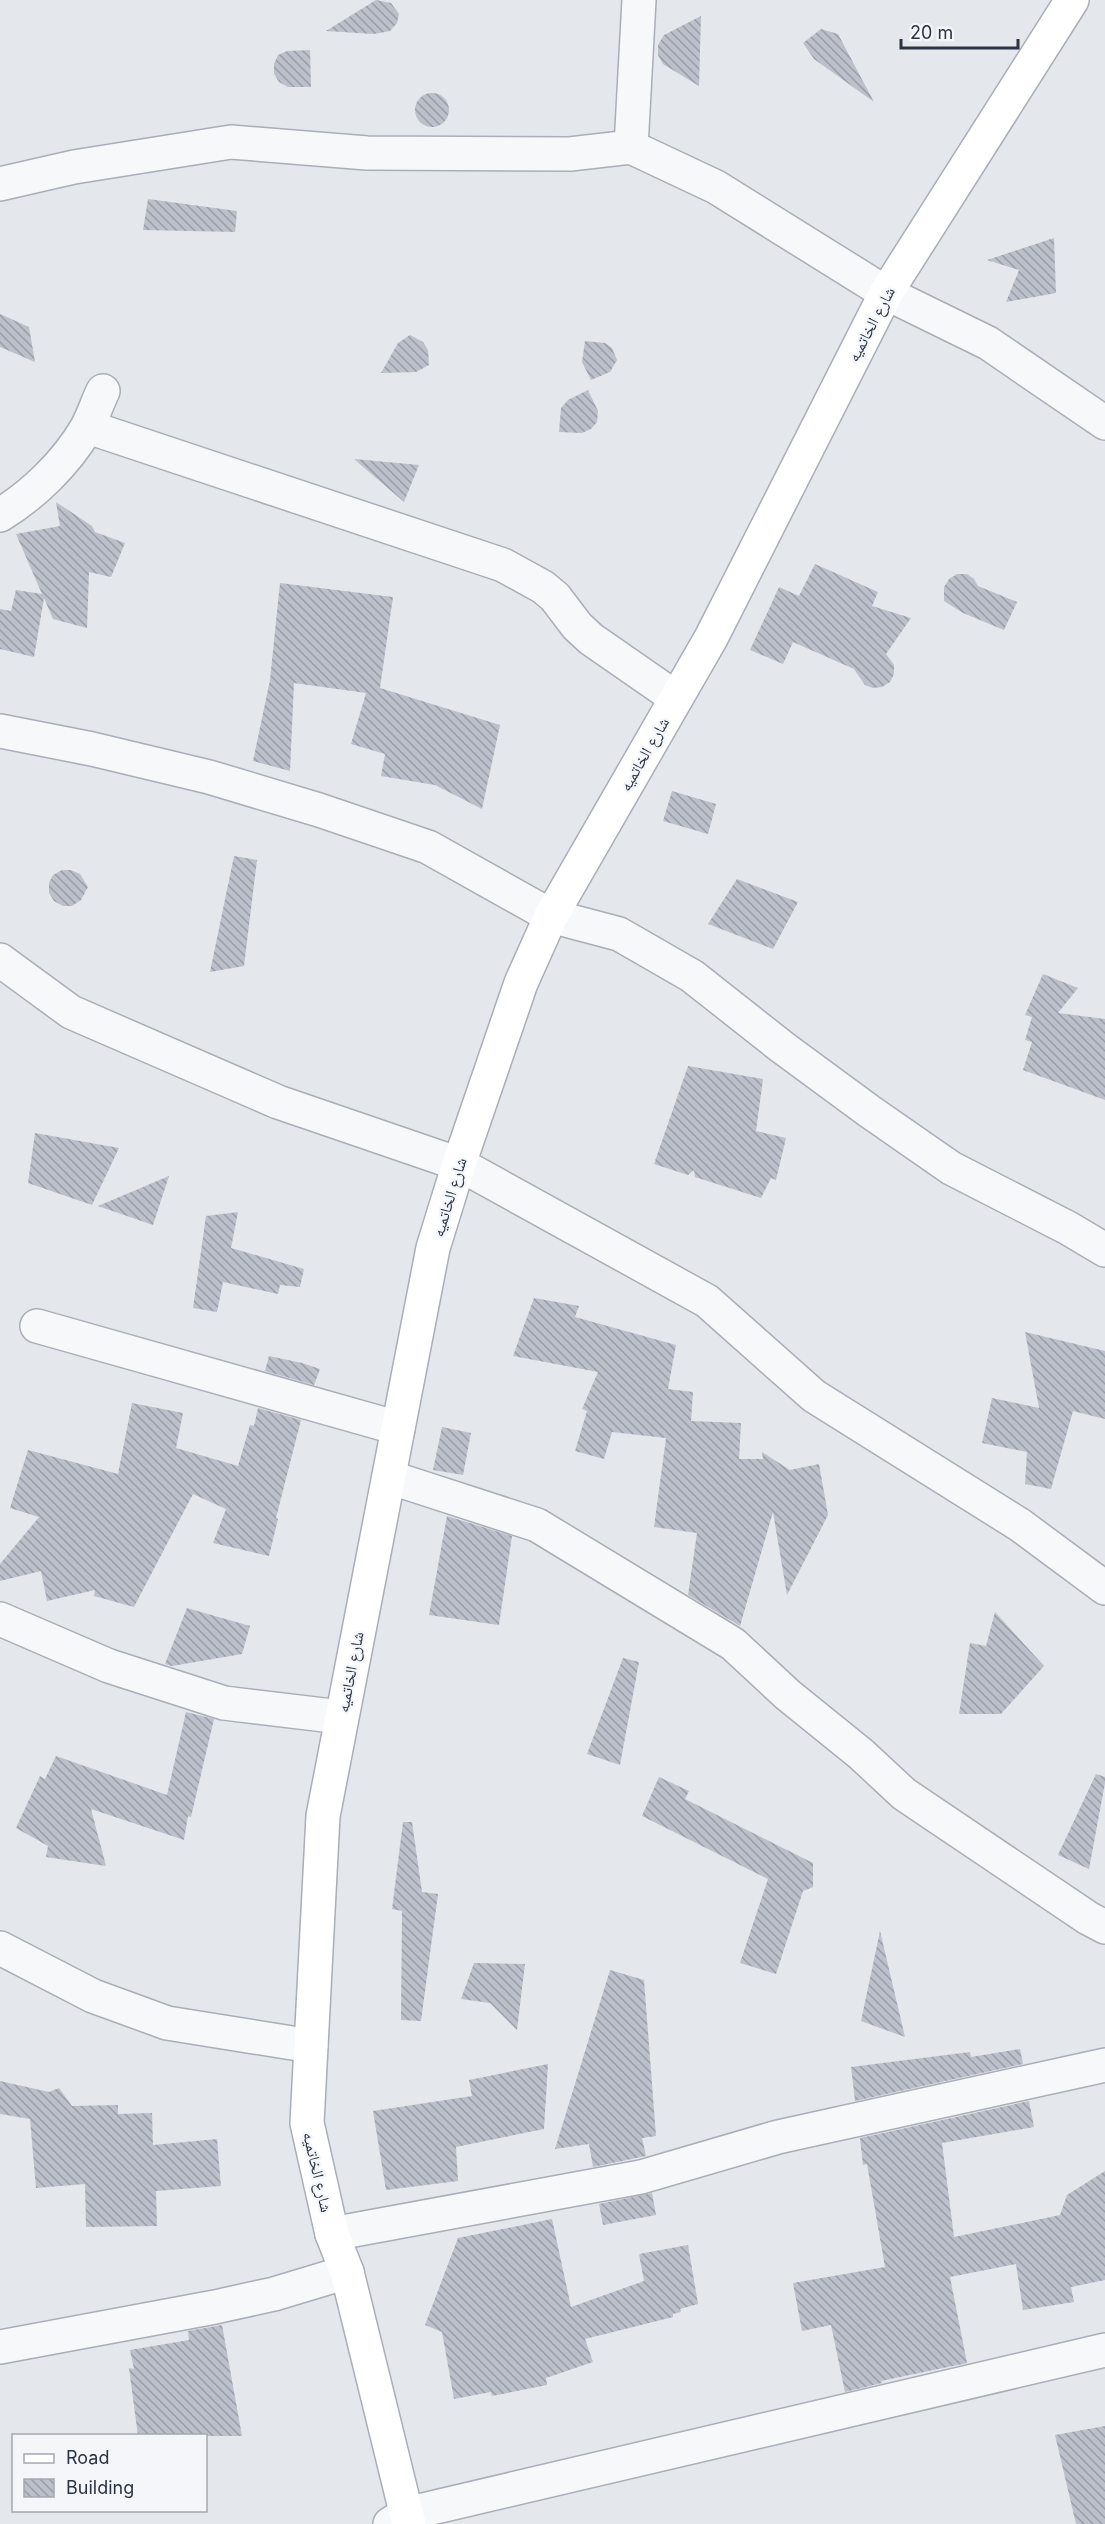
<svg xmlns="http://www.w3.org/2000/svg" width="1105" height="2524" font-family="Inter,'Noto Naskh Arabic',sans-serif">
  <defs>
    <pattern id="building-back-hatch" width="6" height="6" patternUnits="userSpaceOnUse" patternTransform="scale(1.5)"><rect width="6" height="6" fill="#bbc0ca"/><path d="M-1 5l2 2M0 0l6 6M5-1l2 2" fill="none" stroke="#989da6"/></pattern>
  </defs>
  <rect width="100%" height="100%" fill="#e4e7ec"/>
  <!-- building -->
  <path fill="url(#building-back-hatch)" d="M376,0L391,3L399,14L397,23L390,31L374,34L326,31Z
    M701,16L699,86L663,64L658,55V45L664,35Z
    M821,29L838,34L874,102L814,59L803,43Z
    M310,50L311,87H288L279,82L274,74V64L278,55L287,51Z
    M415 110a17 17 0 1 1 34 0a17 17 0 1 1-34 0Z
    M148,199L237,211L235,232L143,230Z
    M1054,238L1056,293L1006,302L1019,270L987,260Z
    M0,314L29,327L35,362L0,347Z
    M410,335L423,342L428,350L429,365L416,372L381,373L398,343Z
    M585,341L605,343L612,348L617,360L610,372L591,380L582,362Z
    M588,390L598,411L597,422L591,429L582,433L559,432L561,408L568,400Z
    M354,459L419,465L404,502Z
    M56,502L92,526L95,532L125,543L111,577L89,572L87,628L53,619L44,598L34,657L0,649V609L11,611L16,590L42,594L16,534L60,526Z
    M815,564L878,592L872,606L911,618L886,654L894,665V674L890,682L882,687L873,688L865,685L854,669L793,642L783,664L750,650L779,587L799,596Z
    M957,574H967L974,579L978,586L1017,602L1004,630L963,613L944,601V587L949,579Z
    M280,583L393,597L380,688L500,725L482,809L435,785L381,776L385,754L351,744L366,693L294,683L290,771L253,761L270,680Z
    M672,791L716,804L708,834L663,821Z
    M234,856L257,860L244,966L210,972Z
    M62,870H71L80,874L88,887L81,900L72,906H63L54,901L49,893V883L53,875Z
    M737,879L798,902L773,949L708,924Z
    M1043,974L1078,988L1058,1013L1105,1019V1100L1023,1070L1032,1042L1025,1040L1032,1017L1025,1015Z
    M688,1066L763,1079L756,1131L786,1138L776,1180L771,1178L761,1198L695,1177L694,1170L688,1175L654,1164Z
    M35,1133L119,1148L92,1205L28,1183Z
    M169,1176L153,1225L98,1206Z
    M238,1212L231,1248L304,1269L300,1287L280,1285L278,1294L223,1282L217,1312L193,1308L206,1216Z
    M534,1298L579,1306L575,1317L676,1345L668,1389L693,1392L691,1421L741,1423L739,1459H763L762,1452L790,1470L819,1464L828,1515L787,1595L773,1512L740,1626L688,1595L697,1533L654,1527L666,1438L612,1432L604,1459L575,1451L587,1411L582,1409L598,1372L513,1356Z
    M1025,1332L1105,1351V1419L1073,1411L1051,1489L1025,1484L1027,1452L982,1443L992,1398L1039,1408Z
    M269,1356L302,1363L320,1369L314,1385L265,1371Z
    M132,1403L183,1413L176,1448L238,1466L250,1425L254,1426L258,1408L301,1420L276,1518L278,1519L269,1556L213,1543L226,1509L193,1494L134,1607L94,1596L95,1590L47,1601L41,1571L0,1581V1564L39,1517L10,1508L28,1450L118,1474Z
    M442,1427L471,1433L463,1475L433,1470Z
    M447,1516L512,1536L499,1625L429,1615Z
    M187,1608L250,1626L242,1654L172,1666L165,1664Z
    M995,1612L1044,1666L1001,1714H959L970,1643L986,1646Z
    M623,1658L639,1662L620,1765L587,1754Z
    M186,1712L214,1719L191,1817L188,1816L184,1840L91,1809L106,1866L46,1857L48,1846L16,1828L40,1776L45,1779L56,1756L167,1795Z
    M1096,1774L1105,1777V1783L1089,1869L1058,1855Z
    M659,1777L689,1791L685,1799L813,1863V1887L803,1891L776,1974L740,1963L768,1879L642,1816Z
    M403,1822H412L422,1892L438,1894L421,2021L401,2020L402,1911L392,1909Z
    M880,1931L905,2037L861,2021Z
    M474,1963L525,1964L517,2030L490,2003L461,1999Z
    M610,1970L644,1980L656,2136L642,2138L646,2156L593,2167L589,2144L555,2149Z
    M1020,2049L1023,2064L855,2101L851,2067L970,2052L971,2057Z
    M548,2064L544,2129L456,2147L458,2181L386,2190L373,2111L472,2096L469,2080Z
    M0,2081L49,2092L59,2088L72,2106L118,2105V2114L152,2113L153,2145L217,2139L221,2186L156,2191L157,2226L86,2227L85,2184L36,2188L30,2119L0,2114Z
    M1029,2101L1034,2127L942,2143L954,2237L1060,2215L1067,2195L1105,2171V2280L1071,2287L1074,2302L1023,2310L1016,2264L950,2277L967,2363L881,2381L882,2383L845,2392L831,2325L802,2331L793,2283L885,2267L867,2164L863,2165L860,2138Z
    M652,2193L656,2215L603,2225L599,2204Z
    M552,2219L571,2307L644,2281L639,2254L688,2245L698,2304L680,2309L681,2312L673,2314V2317L585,2339L593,2362L546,2378L547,2385L492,2396L491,2392L454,2399L442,2332L425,2325L458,2238Z
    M222,2325L242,2436H138L129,2368L134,2369L130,2350L189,2340L188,2331Z
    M1105,2426V2524H1076L1055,2435Z"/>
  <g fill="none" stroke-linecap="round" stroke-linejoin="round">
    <defs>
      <path id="street" d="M631,147L639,0
        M0,184L74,167L231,142L367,153L570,154L631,147L716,187L886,293L988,343L1105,423
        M88,427L503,565L543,587L555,597L577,626L591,639L676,698
        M0,515C33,495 66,463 86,429C93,417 97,403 103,391
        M0,731L92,749L209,777L319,810L428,847L551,916L619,934L692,976L782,1047L869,1111L951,1168L1068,1228L1105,1250
        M0,960L71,1012L278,1102L459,1164L707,1301L814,1396L1020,1525L1105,1588
        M37,1326L398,1428
        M389,1477L537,1525L733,1644L788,1695L861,1754L904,1794L1088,1918L1105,1927
        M0,1619L109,1666L224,1703L341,1717
        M0,1948L93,1996L167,2023L311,2046
        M332,2234L641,2177L778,2137L1105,2065
        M0,2347L215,2307L274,2294L347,2272
        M390,2524L406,2514L1105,2350"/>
      <path id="secondary" d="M409,2524L347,2272L332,2234L307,2123L323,1816L433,1248L459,1164L521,983L551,916L711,638L886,293L1072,0"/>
    </defs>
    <!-- street casing -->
    <use href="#street" stroke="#a9aeb7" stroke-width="36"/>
    <!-- secondary casing -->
    <use href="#secondary" stroke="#a9aeb7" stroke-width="36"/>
    <!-- street -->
    <use href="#street" stroke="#f7f8fa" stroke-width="33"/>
    <!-- secondary -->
    <use href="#secondary" stroke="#fff" stroke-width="33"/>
  </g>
  <g text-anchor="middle" stroke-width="4.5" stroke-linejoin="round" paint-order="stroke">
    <!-- street labels -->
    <g font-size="16" fill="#2b3445" stroke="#f4f6f9">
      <text transform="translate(871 324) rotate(-62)" y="6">شارع الخاتميه</text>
      <text transform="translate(644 754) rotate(-60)" y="6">شارع الخاتميه</text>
      <text transform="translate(449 1197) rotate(-73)" y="6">شارع الخاتميه</text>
      <text transform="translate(350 1672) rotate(-79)" y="6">شارع الخاتميه</text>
      <text transform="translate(318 2172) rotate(77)" y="6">شارع الخاتميه</text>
    </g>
  </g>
  <!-- legend -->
  <rect x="12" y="2434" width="195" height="78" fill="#f4f6f9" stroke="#a4a8b1" stroke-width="1.5"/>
  <rect x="24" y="2454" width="30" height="9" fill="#ffffff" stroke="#a4a8b1" stroke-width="1.5"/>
  <text x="66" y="2464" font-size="18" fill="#2b3445">Road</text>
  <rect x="24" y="2479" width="30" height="18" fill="url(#building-back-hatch)" stroke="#a4a8b1" stroke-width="1.5"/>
  <text x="66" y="2494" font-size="18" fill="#2b3445">Building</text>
  <!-- scale -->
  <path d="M901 39v9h117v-9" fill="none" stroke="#2b3445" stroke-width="3"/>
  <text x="910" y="39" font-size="18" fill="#2b3445" stroke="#f4f6f9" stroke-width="4.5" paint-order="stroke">20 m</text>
</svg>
